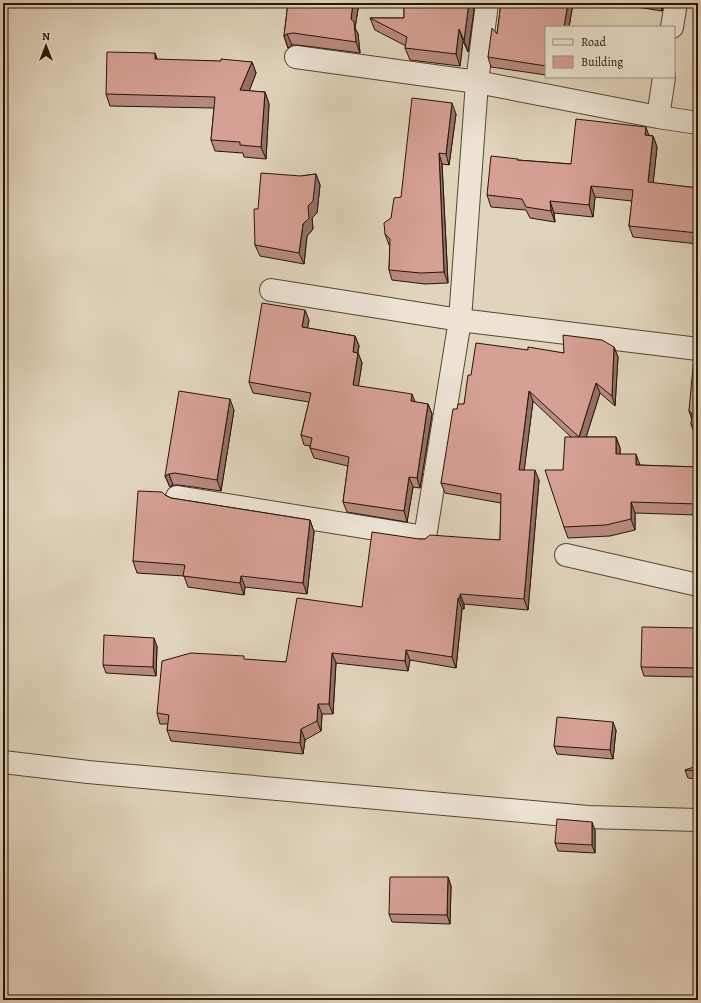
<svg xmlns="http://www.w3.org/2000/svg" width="701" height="1003" font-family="Alegreya,serif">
  <rect width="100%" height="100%" fill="#e1d4bc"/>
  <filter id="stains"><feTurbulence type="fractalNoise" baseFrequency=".005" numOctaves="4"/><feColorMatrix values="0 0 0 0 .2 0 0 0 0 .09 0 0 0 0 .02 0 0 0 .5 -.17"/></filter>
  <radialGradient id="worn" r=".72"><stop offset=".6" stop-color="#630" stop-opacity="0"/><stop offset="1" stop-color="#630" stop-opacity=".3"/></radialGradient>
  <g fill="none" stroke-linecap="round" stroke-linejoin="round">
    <defs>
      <path id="minor" d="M487,3L477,82L658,117L698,123
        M672,27L676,3
        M296,57L477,82L460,320L698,349
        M658,117L664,77
        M177,497L425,537L460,320L271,290
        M566,555L698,585
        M3,762L88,772L588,817L698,820"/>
    </defs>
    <!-- minor casing -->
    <use href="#minor" stroke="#534635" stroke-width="24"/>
    <!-- minor -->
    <use href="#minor" stroke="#ece3d3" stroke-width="22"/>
  </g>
  <!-- wall -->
  <path fill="#b88a80" stroke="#241608" d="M288,3H359L355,28L358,34L360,53L298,45H292L288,48L284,36Z
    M404,3H471L474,10L468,52L463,41L460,66L410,60L405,48L406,46L375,30L370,18H404Z
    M501,3H573L569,27H546V75L491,67L488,57L497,34Z
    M612,3H663L662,11Z
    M155,53L157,60L252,62L256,73L249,91L265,92L269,104L266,159L244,157L243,153L215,151L211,140L214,108L110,106L106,94Z
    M456,114L449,165L442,164L448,283L425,284L392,280L389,270L390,246L389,245L385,234L391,218Z
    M649,135L653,136L657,147L653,183L698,188V244L633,237L629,226L632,201L595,197L593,217L554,213L555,222L530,218L526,210L491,207L487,195L518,160L571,164Z
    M316,174L320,185L317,213L312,218L313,229L307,236L304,264L260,256L255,245L258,209L301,176Z
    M309,320L307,328L355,336L359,346L358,353L362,363L358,386L415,402L428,404L432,414L420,488L413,487L407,522L347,512L343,502L348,466L314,458L310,448V446L304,445L301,435L309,402L253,393L249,382Z
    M614,347L618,357L615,406L600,393L586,437H616L620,448V454L639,465L698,467V515L635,513V530L610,536L568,538L564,527L563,470L571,437L533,401L524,470L539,480L528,610L464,604V609H462L456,668L410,660L408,671L336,663L333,714H322L321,731L305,740L303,754L171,741L167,730L168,724H160L157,713L245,660L286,662L362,607L419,539L500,540L501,503L445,493L441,483L457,409L464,404L471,375L528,350L564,353Z
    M698,356V438L695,436L691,424L692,420L689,411Z
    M234,410L221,491L179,485H173L170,487L165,476Z
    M165,495L171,498L310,520L314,532L307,594L245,587L244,595L188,587L184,576L137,573L133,561Z
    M698,628V677L644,676L641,667Z
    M157,646L156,676L106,673L103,665Z
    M616,730L613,759L557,754L554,746Z
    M698,766V779L688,778L685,770Z
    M595,830V853L558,851L555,843Z
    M448,877L451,886L450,924L392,922L389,914Z"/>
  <!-- shaded-wall -->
  <path fill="#967068" stroke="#241608" d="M353,3H359L355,28L358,34L360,53L356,42L351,19Z
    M469,3H471L474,10L468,52L464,40Z
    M568,3H573L569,27H564Z
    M659,3H663L662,11Z
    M459,29L463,41L460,66L456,54Z
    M287,34L292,45L288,48L284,36Z
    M155,53L159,64L155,59Z
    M252,62L256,73L245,102L240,90Z
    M265,92L269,104L266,159L261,147Z
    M452,103L456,114L449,165L446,154Z
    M646,127L650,139L645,135Z
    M653,136L657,147L652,194L648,182Z
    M439,153L442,164L448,283L444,272Z
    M316,174L320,185L317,213L312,218L313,229L307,236L304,264L299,253L303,224L308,206Z
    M591,186L595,197L593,217L589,205Z
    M550,201L554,213L555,222L551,211Z
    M305,310L309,320L306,337L302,327Z
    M355,336L359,346L356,362L353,352Z
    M614,347L618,357L615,406L612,396Z
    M358,353L362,363L357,395L353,385Z
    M596,383L600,393L583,447L579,437Z
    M529,391L533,401L523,480L519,470Z
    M412,394L416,404L411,401Z
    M230,399L234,410L221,491L217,480Z
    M428,404L432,414L420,488L417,478Z
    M616,437L620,448V465L616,454Z
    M636,454L640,465H636Z
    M535,470L539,480L528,610L524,599Z
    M169,474L173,485L170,487L165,476Z
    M409,477L413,487L407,522L404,511Z
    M631,502L635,513V530L631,519Z
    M310,520L314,532L307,594L303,583Z
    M241,576L245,587L244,595L240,583Z
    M460,594L464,604V609L460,598Z
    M458,598L462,609L456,668L452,657Z
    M154,638L157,646L156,676L153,667Z
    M406,650L410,660L408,671L405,661Z
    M332,653L336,663L333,714L329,704Z
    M318,704L322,714L321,731L317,721Z
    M613,722L616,730L613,759L610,750Z
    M301,729L305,740L303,754L300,743Z
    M3,769L5,775L3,794Z
    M592,822L595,830V853L592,845Z
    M3,849L4,851V876L3,874Z
    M448,877L451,886L450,924L447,915Z"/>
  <!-- building -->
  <path fill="#d6a095" stroke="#241608" d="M288,3H353L351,19L354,22L356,42L293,33L287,34L284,36Z
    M404,3H469L464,40L459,29L456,54L405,48L407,37L370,18H404Z
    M501,3H568L564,27H546V66L488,57L492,28L497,34Z
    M107,52L155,53V59L221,61V59L252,62L240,90L265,92L261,147L240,145V142L211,140L215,97L106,94Z
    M412,98L452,103L446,154L439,153L444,272L421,273L389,270L390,239L385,234L384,223L391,218L394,198L401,197Z
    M576,119L646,127L645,135L653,136L648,182L698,188V233L629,226L633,190L591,186L589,205L550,201L551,211L526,207L522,199L487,195L491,156L518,159L517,160L571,164Z
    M261,173L301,176L316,174L313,201L308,206L309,218L303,224L299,253L255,245L254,209H258Z
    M262,303L305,310L302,327L355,336L353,352L358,353L353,385L412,394L411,401L428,404L417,478L409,477L404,511L343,502L349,457L310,448L312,438L301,435L311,393L249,382Z
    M563,335L602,340L614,347L612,396L596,383L579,437L529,391L519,470H535L524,599L460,594V598H458L452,657L406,650L405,661L332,653L329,704H318L317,721L301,729L300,743L167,730L169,715L157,713L162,661L191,653L244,656V659L286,662L297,598L362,607L372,532L419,539H425L430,535L500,540L501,494L441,483L453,409H457L458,404H464L468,375H471L476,343L528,350V347L564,353Z
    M694,356H698V430L691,424L692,413L689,411Z
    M179,391L230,399L217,480L175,473L169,474L165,476Z
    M565,437H616V454H636V465L698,467V504L631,502V519L606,525L564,527L545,470H563Z
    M138,491L162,492L165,495L171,498L310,520L303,583L241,576L240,583L183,576L185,565L133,561Z
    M642,627L698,628V668L641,667Z
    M104,635L154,638L153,667L103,665Z
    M557,717L613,722L610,750L554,746Z
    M698,766V771L685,770Z
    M557,819L592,822V845L555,843Z
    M390,877H448L447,915L389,914Z"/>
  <!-- margin -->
  <rect width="701" height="1003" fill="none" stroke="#e1d4bc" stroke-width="16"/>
  <rect x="4" y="4" width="693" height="995" fill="none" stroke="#241608" stroke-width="2"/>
  <rect x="8" y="8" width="685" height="987" fill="none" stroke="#241608"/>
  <!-- legend -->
  <rect x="545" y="26" width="130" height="52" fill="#ece3d3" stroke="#9c9182"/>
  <rect x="553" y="39" width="20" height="6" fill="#ece3d3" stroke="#9c9182"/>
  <text x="581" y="46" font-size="12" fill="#241608">Road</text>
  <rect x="553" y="56" width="20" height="12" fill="#d6a095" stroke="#9c9182"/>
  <text x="581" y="66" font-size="12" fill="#241608">Building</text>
  <!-- north arrow -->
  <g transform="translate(46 46)" stroke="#ece3d3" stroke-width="3" paint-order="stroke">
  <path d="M0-3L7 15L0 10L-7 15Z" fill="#241608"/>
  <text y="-6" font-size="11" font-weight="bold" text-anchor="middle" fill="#241608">N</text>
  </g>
  <rect width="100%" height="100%" filter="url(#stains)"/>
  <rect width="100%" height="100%" fill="url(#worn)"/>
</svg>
